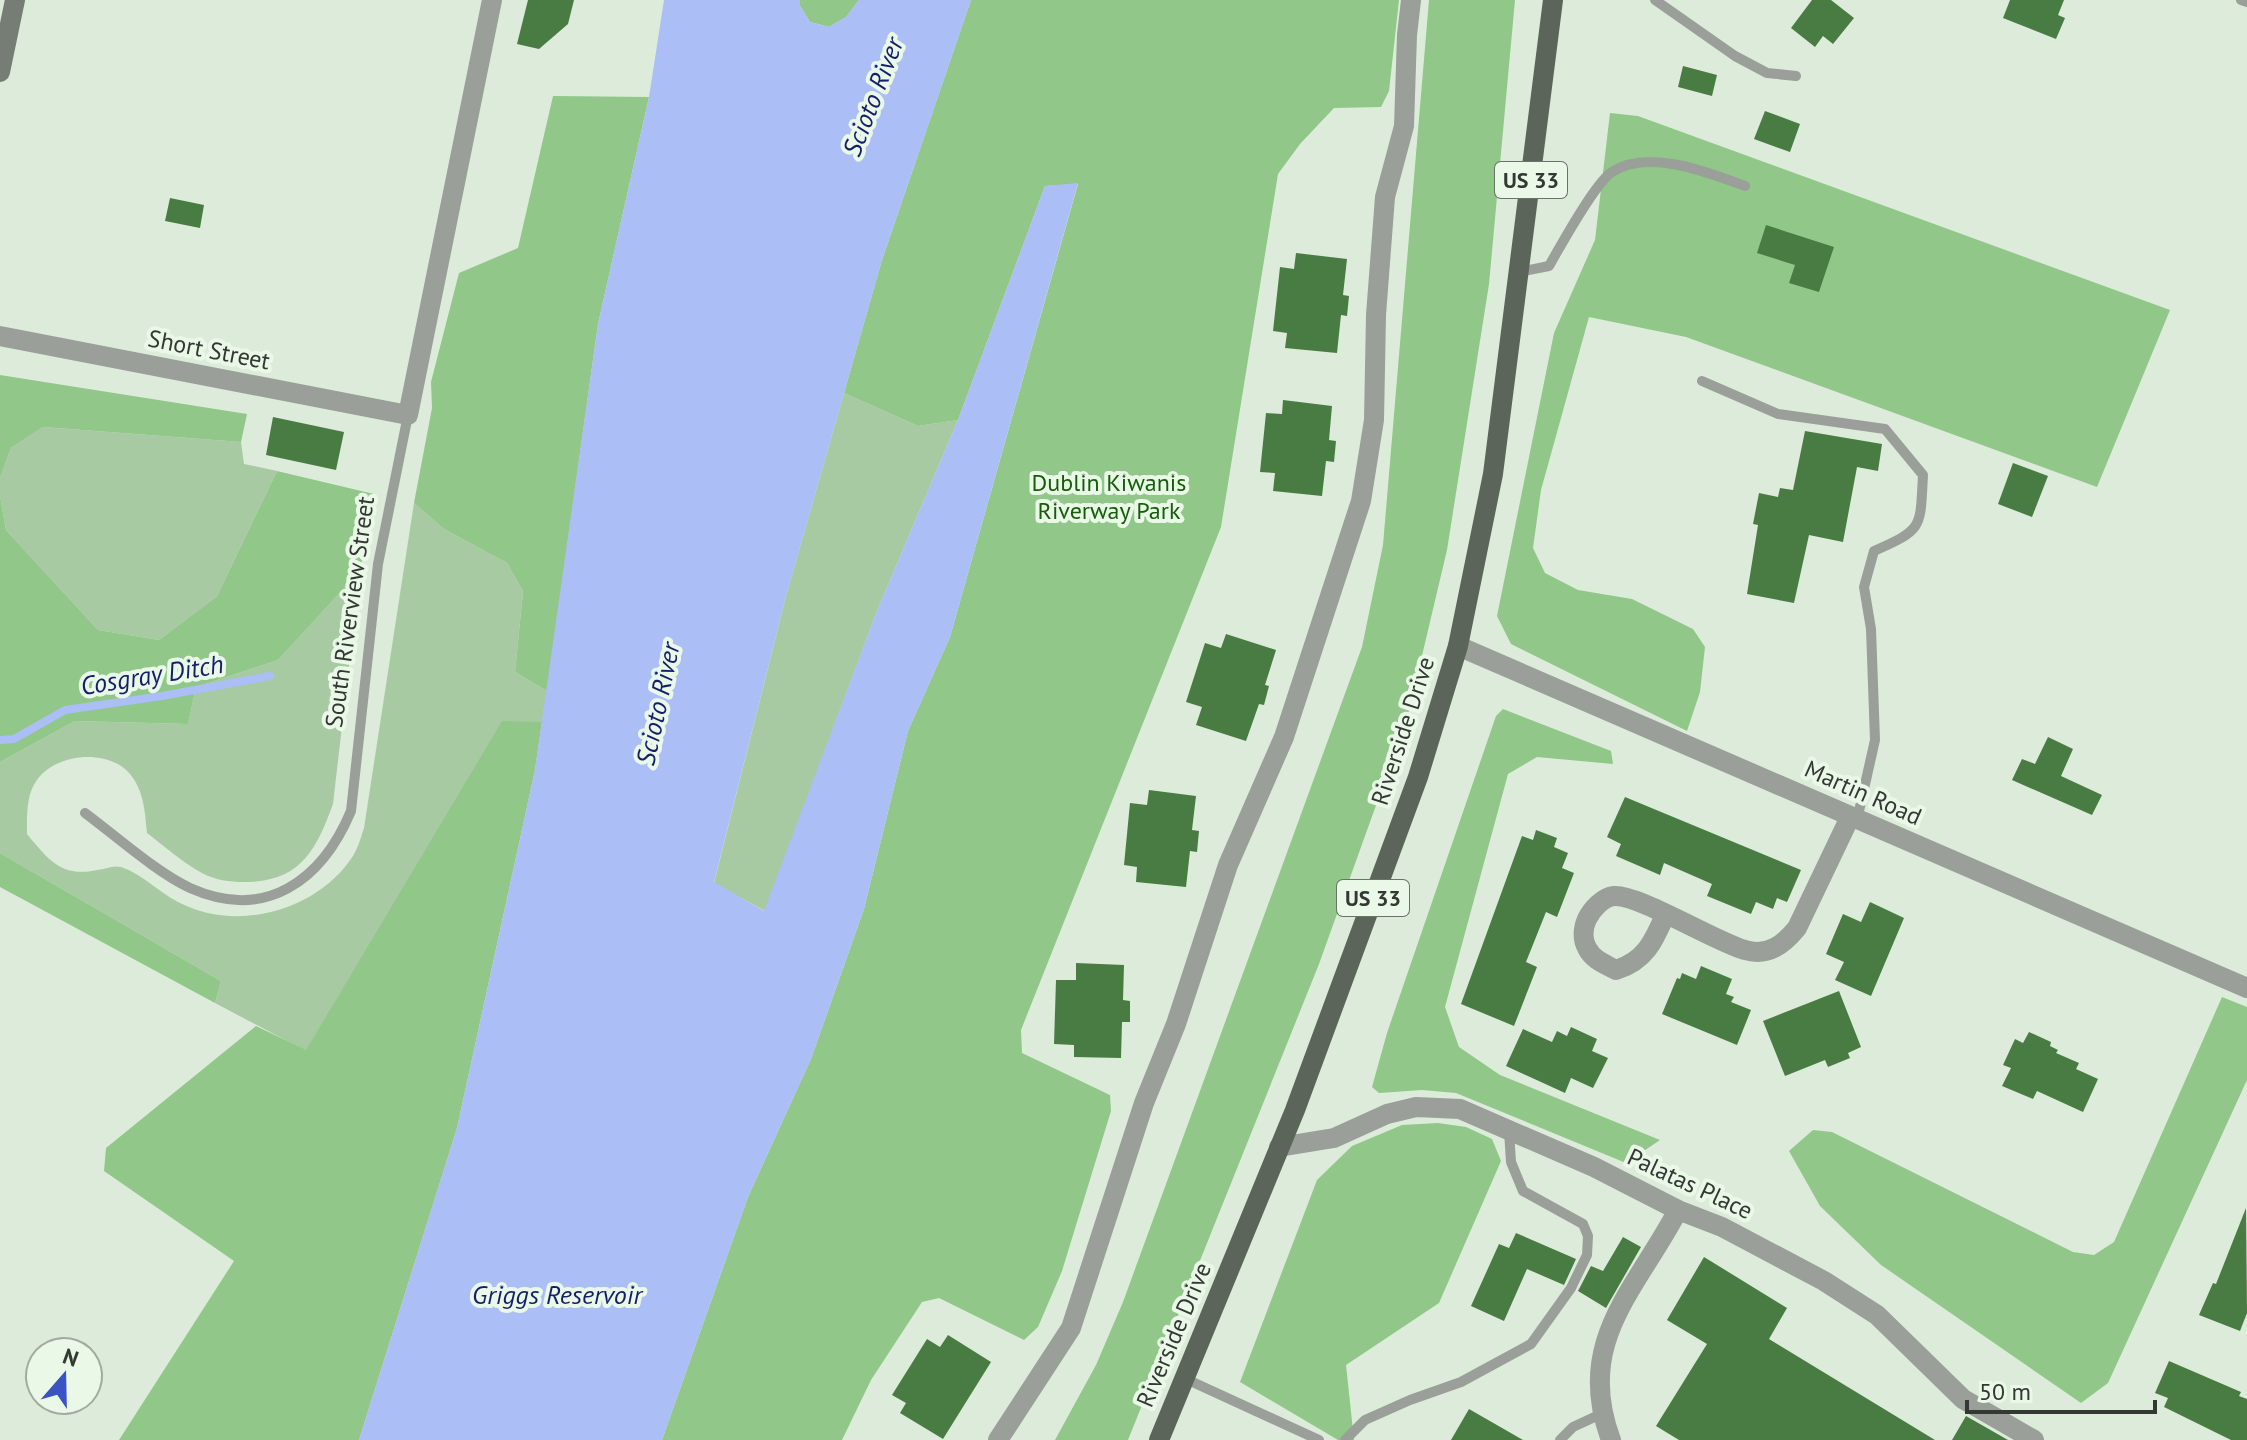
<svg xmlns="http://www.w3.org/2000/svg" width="2247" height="1440" font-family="'PT Sans',sans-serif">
  <rect width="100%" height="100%" fill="#ddebdb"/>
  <!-- green -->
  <path fill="#a8caa3" d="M844,393L918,426L958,420L877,611L765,911L714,883L786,596Z
    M43,427L241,442L244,464L277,471L217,596L159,640L98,630L6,530L0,496V478L11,448Z
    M414,503L444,529L507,563L523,591L515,672L547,691L542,722H502L306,1051L215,1003L221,981L0,853V762L75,721L188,724L196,687L278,660L360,571L333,804C316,851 300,882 244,882C229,882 215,880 202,873C182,862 164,846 147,833C145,812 144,791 130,774C108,748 56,753 37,780C26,794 27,817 27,834C48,859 61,878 97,870C106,869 113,865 121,867C142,874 159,892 178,902C237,933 317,911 353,856C358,848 361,837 364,828Z"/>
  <!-- forest -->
  <path fill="#91c789" d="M800,0H859L846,17L829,27L810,22L800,6Z
    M971,0H1399L1389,91L1381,107L1334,108L1300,144L1278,174L1221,527L1021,1030L1022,1053L1110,1095L1111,1111L1062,1271L1038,1327L1024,1340L939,1298L922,1302L871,1380L842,1440H662L748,1197L811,1059L864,909L908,731L950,637L1078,184L1045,186L958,420L918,426L844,393L882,260Z
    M1429,0H1515L1489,284L1447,550L1407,719L1319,964L1128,1440H1055L1096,1365L1123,1302L1362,647L1383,545Z
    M553,96L649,97L598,324L547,691L515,672L523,591L507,563L444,529L414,503L432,408L431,382L459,273L518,248Z
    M1610,113L1638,116L2170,310L2097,487L1686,337L1589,317L1541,490L1533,548L1545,573L1578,590L1632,599L1693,629L1705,647L1700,692L1687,731L1511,644L1497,616L1554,333L1595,240Z
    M0,375L247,414L241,442L43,427L11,448L0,478Z
    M277,471L374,494L360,571L278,660L196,687L188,724L75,721L0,762V496L6,530L98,630L159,640L217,596Z
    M1503,709L1611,751L1613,764L1537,757L1508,774L1445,1007L1459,1047L1500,1075L1660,1140L1626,1163L1456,1093L1422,1090L1379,1093L1372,1087L1387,1033L1496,716Z
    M502,721L542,722L535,770L457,1128L359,1440H119L234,1261L104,1171L106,1148L256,1026L306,1050Z
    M0,853L221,981L215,1003L0,887Z
    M2222,997L2247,1007V1080L2108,1383L2081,1403L1881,1265L1820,1206L1789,1151L1813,1130L1832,1132L2073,1252L2094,1255L2114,1242Z
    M1438,1123L1466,1127L1492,1139L1501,1161L1439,1303L1346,1365L1354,1440H1338L1240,1382L1317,1180L1352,1146L1402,1125Z"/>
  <!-- water -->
  <path fill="#abbef6" d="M664,0H800V6L810,22L829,27L846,17L859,0H971L882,260L786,596L714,882L764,911L877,611L958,420L1045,186L1078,183L950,637L908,731L864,909L811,1059L748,1197L662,1440H359L457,1128L535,770L598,324L649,97Z"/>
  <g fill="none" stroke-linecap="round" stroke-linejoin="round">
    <!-- stream -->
    <path stroke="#abbef6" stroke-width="8" d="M0,740L14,739L65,710L162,696L270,676"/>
  </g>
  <!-- building -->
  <path fill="#497c42" d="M528,0H574L568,24L539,49L517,44Z
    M1812,0H1831L1854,18L1833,44L1823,36L1815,47L1791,28Z
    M2010,0H2064L2058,15L2065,18L2056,39L2003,18Z
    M1683,66L1717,75L1712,96L1678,87Z
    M1765,111L1800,124L1790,152L1754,139Z
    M170,198L204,205L200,228L165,221Z
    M1766,225L1834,247L1819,292L1789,283L1795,265L1757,253Z
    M1296,253L1347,259L1343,295L1349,296L1347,316L1341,315L1337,353L1285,348L1287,333L1273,331L1280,267L1294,269Z
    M1283,400L1332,406L1329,440L1336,441L1334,462L1326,461L1322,496L1273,491L1275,473L1260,472L1266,413L1282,414Z
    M273,417L344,432L336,470L266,455Z
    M1805,431L1882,444L1878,471L1857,467L1843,542L1809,535L1794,603L1747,594L1758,525L1753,524L1759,493L1778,497L1780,488L1793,490Z
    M2013,463L2048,476L2032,517L1998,504Z
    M1226,634L1276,650L1265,685L1269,686L1264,705L1259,704L1246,741L1196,725L1202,707L1186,702L1205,643L1221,648Z
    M2048,737L2073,749L2061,776L2102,795L2092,815L2012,780L2022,759L2035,764Z
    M1149,790L1196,796L1192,830L1199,831L1197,852L1190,851L1186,887L1136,882L1137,867L1124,865L1130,803L1147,805Z
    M1625,797L1801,870L1787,902L1777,898L1773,909L1756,902L1751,914L1707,896L1712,884L1664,863L1660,875L1616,856L1621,844L1607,837Z
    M1536,830L1557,838L1554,847L1568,853L1562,868L1574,873L1557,917L1546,912L1526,962L1537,967L1514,1026L1461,1004L1522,836L1533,840Z
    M1870,902L1904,918L1871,996L1835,980L1844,962L1826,954L1843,914L1861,922Z
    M1076,963L1124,965L1123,1000L1130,1001V1022H1122L1121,1058L1074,1057V1045L1054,1044L1056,980H1076Z
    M1701,966L1732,979L1726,994L1734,997L1731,1002L1751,1010L1737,1045L1662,1014L1677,978L1680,979L1682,973L1696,979Z
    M1839,991L1861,1047L1848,1053L1850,1058L1828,1067L1825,1060L1785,1076L1763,1021Z
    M1571,1027L1597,1039L1592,1051L1608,1058L1593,1088L1571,1078L1565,1093L1506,1066L1523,1029L1552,1042L1557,1031L1567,1036Z
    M2029,1032L2051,1042L2050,1046L2058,1050L2056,1053L2079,1063L2076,1069L2098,1079L2083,1112L2037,1091L2033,1099L2002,1086L2011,1068L2003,1065L2015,1039L2023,1043Z
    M2246,1208L2247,1313L2240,1331L2199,1315L2213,1283L2216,1284Z
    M1516,1233L1576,1259L1564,1285L1527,1269L1504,1321L1471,1306L1499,1244L1509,1248Z
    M1623,1237L1641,1247L1606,1308L1578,1291L1591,1266L1603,1271Z
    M1704,1257L1787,1308L1769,1339L1935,1440H1679L1656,1426L1707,1344L1667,1320Z
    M948,1335L991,1362L943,1439L900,1413L906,1403L892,1395L927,1339L940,1347Z
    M2169,1361L2241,1392L2239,1396L2247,1399V1440H2231L2164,1407L2168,1398L2155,1393Z
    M1469,1409L1523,1440H1451Z
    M1966,1416L2008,1440H1952Z"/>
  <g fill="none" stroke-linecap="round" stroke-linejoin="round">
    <!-- service -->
    <path stroke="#9a9f99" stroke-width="10" d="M1655,0L1735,56L1767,73L1796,76
      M2241,0L2247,2
      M1519,272L1549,266C1561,245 1595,183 1612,172C1648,148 1710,173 1745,186
      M1702,381L1778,414L1885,429L1923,475C1920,528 1924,529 1874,551L1864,587L1871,629L1875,740L1857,820
      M85,813C116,836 156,872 190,888C266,922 322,880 351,811L378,564L408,415
      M1186,1379L1319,1440
      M1345,1440L1365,1420L1410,1400L1461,1382L1531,1344L1571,1288L1587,1255L1588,1236L1583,1224L1523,1191L1511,1162L1509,1131
      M1560,1440L1573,1427L1601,1414"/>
    <!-- minor -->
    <path stroke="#9a9f99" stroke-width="20" d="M0,336L408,415L492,0
      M1665,915C1654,941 1645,961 1616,970C1605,964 1593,960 1587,948C1582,939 1583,928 1587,919C1592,909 1603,897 1614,896C1638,894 1716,942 1745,950C1768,957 1784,944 1797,928L1850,817
      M1279,1147L1334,1138L1387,1114L1416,1107L1460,1109L1594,1167L1678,1210L1722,1227L1824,1281L1877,1315L1963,1399L2034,1440
      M998,1440L1071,1328L1144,1103L1176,1024L1228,865L1284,737L1361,501L1374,420L1376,315L1385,197L1404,126L1407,35L1411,0
      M1611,1440C1574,1342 1636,1290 1678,1210"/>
    <!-- tertiary -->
    <path stroke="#9a9f99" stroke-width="20" d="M1458,646L2247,988"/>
    <!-- secondary -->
    <path stroke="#757d74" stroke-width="20" d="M0,72L15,0"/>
    <!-- primary -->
    <path stroke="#5b6559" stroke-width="20" d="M1159,1440L1295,1110L1418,777L1458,646L1493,474L1553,0"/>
  </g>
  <g text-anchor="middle" stroke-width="8" stroke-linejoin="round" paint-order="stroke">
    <!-- shield labels -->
    <g fill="#eaf8e8" stroke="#6a7269" stroke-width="2">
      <rect x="1495" y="162" width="72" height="36" rx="6"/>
      <rect x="1337" y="880" width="72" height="36" rx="6"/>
    </g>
    <g font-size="22" font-weight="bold" fill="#333832">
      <text x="1531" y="188">US 33</text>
      <text x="1373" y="906">US 33</text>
    </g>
    <!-- street labels -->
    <g font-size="24" fill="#333832" stroke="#eaf8e8">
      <text transform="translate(209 350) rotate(11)" y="8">Short Street</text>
      <text transform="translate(350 612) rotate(-82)" y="8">South Riverview Street</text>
      <text transform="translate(1403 731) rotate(-72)" y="8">Riverside Drive</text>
      <text transform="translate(1863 793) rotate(24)" y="8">Martin Road</text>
      <text transform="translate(1690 1184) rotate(25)" y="8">Palatas Place</text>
      <text transform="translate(1174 1335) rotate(-67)" y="8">Riverside Drive</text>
    </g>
    <!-- park labels -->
    <g font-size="24" fill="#155e08" stroke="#eaf8e8">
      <text x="1109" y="491">Dublin Kiwanis<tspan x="1109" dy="28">Riverway Park</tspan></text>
    </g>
    <!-- water labels -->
    <g font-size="26" font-style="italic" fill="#141f6c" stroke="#eaf8e8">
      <text transform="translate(873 97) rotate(-69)" y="9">Scioto River</text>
      <text transform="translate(152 675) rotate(-9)" y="9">Cosgray Ditch</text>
      <text transform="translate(658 704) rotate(-78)" y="9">Scioto River</text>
      <text x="557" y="1304">Griggs Reservoir</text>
    </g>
  </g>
  <!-- north arrow -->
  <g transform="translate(64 1376) rotate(20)"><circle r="38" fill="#eaf8e8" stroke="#a1ab9f" stroke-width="2"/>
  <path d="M0-6L14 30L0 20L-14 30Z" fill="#3952c4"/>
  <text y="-12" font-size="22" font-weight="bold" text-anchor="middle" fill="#333832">N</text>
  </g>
  <!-- scale -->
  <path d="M1967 1400v12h188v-12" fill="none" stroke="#333832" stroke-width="4"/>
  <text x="1979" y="1400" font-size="24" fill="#333832" stroke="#eaf8e8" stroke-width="6" paint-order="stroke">50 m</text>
</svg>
